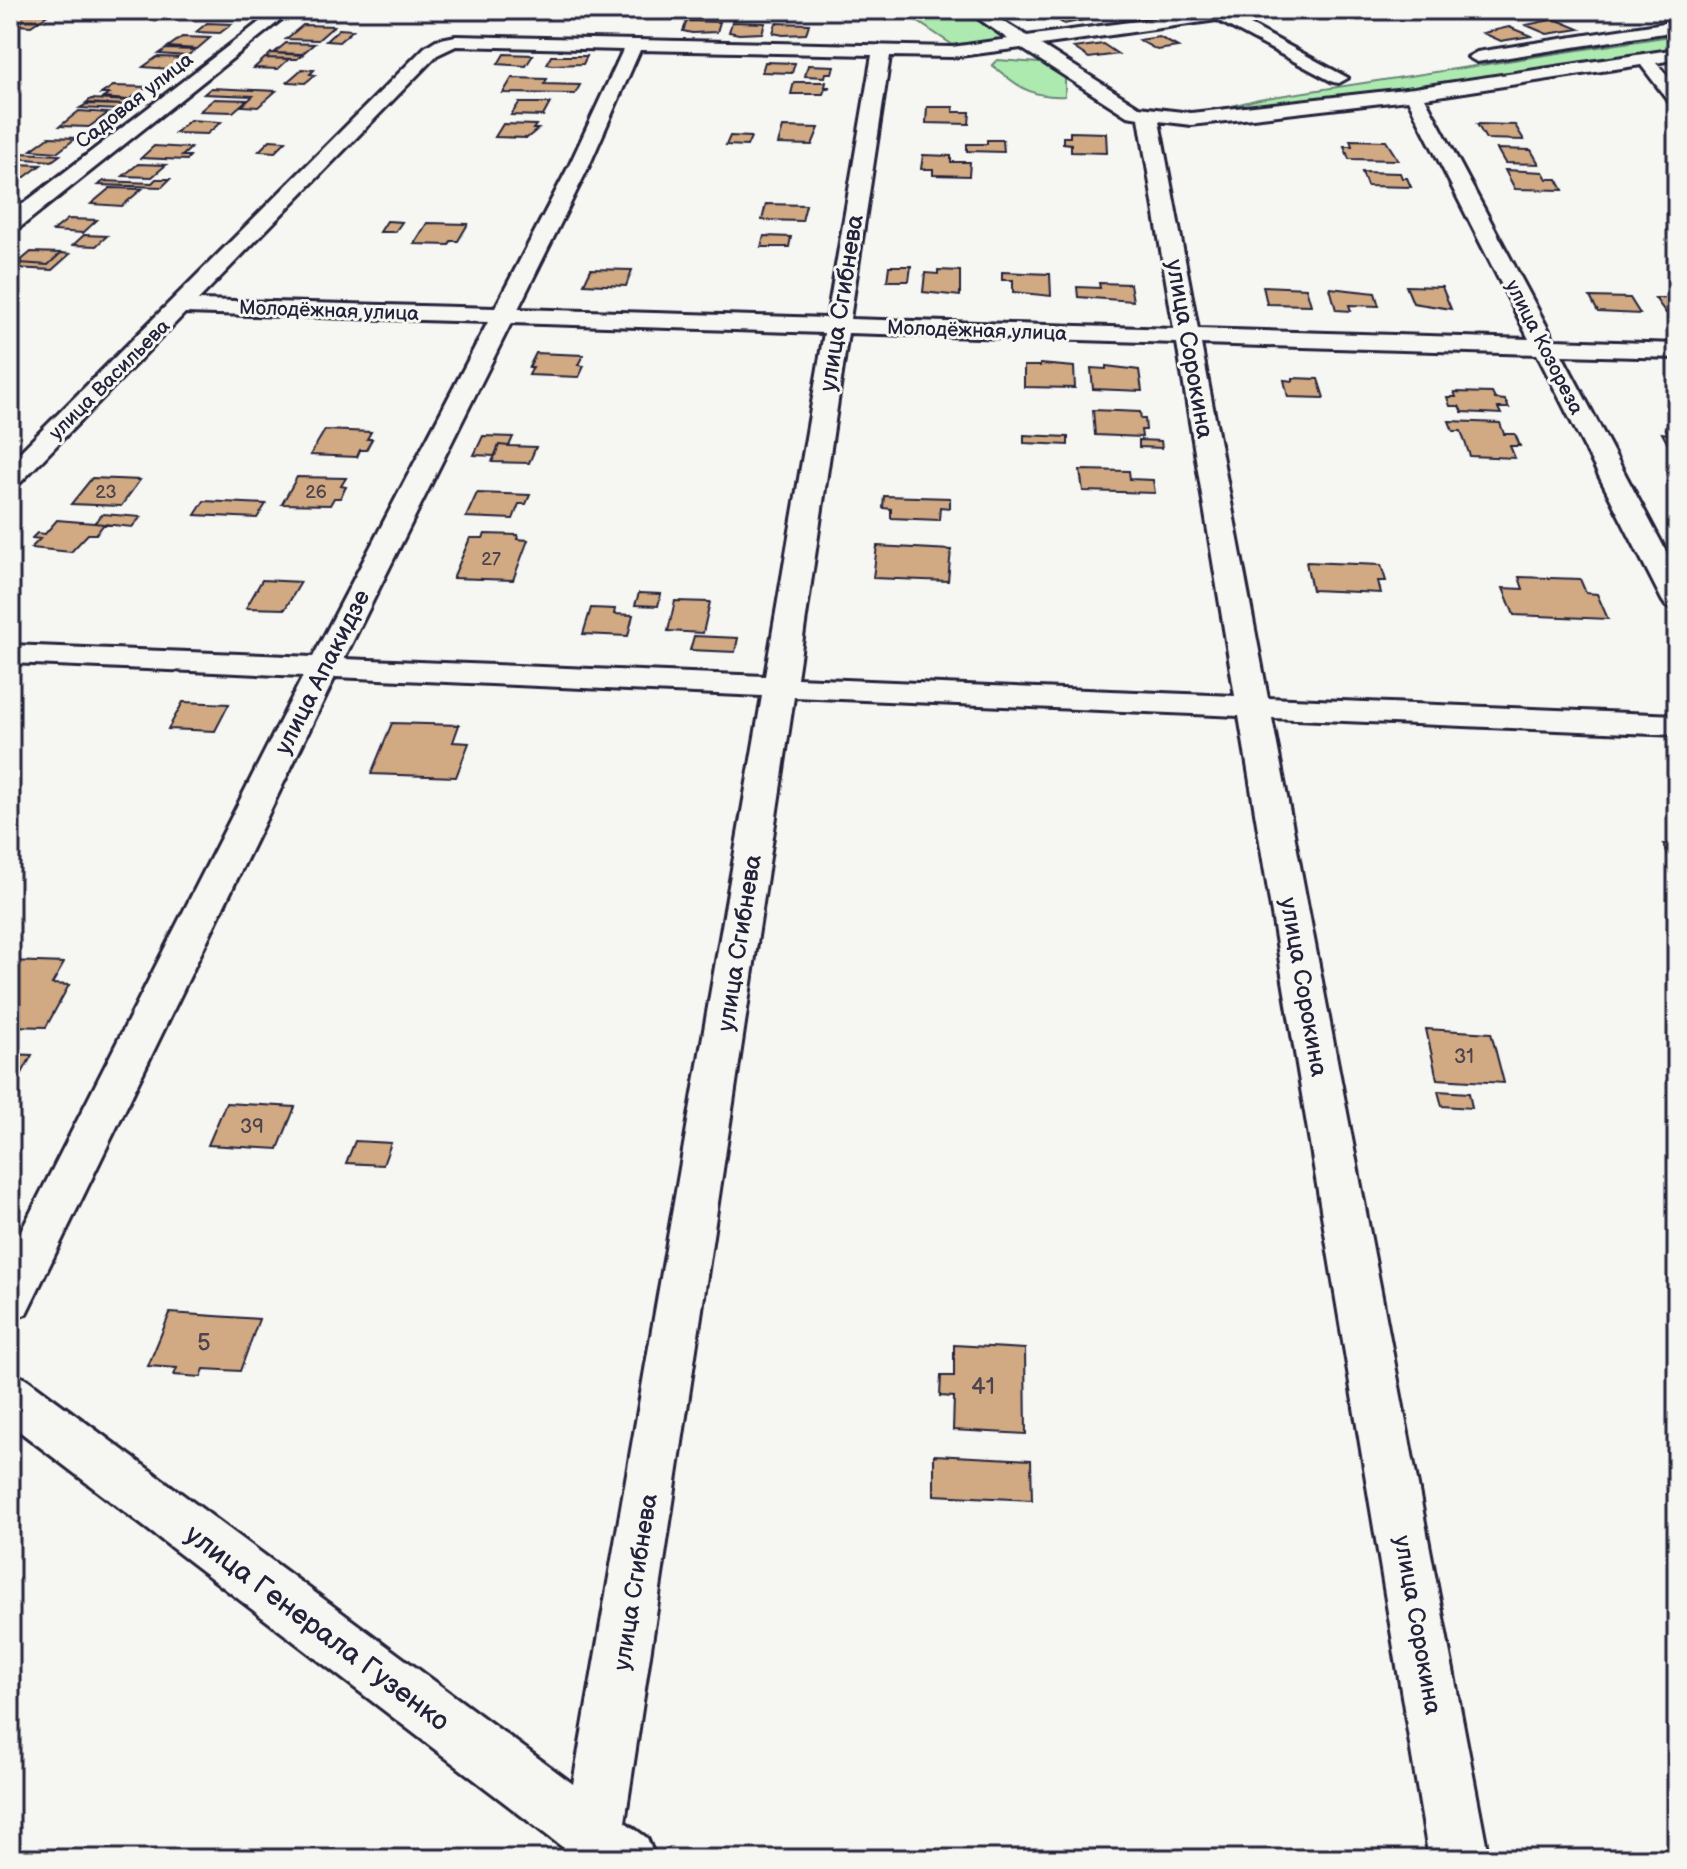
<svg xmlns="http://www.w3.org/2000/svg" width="1687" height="1869" font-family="'Balsamiq Sans',sans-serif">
  <rect width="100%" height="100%" fill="#f6f6f2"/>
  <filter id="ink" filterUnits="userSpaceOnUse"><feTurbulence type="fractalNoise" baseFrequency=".0125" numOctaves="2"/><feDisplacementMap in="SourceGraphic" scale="16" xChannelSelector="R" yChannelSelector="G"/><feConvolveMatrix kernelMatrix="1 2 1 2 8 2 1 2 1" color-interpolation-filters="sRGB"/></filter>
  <g filter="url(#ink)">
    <!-- green -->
    <path fill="#adeab0" stroke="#688676" stroke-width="2" d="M900,10H962L1012,41L956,47Z
      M1677,35V52L1370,98L1208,112L1259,99Z
      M997,60L1040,63L1065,78V96C1030,98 1018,86 992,65Z"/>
    <!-- building -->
    <path fill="#d1a983" stroke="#22223b" stroke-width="2" d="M25,11L52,12L31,26L17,25L22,21H10Z
      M1062,13H1079L1089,19L1064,24L1052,16Z
      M1555,19L1579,29L1547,34L1526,25Z
      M687,21L720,22L717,32L692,33L683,31Z
      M732,22L765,23L762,33L739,34L729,32Z
      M207,23L232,24L220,33L196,32Z
      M776,23L809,24L806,34L783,35L773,33Z
      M303,25L334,26L318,40L286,39Z
      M1509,27L1531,36L1501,41L1483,33Z
      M339,29L353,30L339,42L326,41Z
      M182,37L210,38L197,49L168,47Z
      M1159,37L1178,47L1157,50L1139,40Z
      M286,43L314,44L302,54L274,53Z
      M1103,44L1118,54L1089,58L1074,48Z
      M166,49L195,50L187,56L159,54Z
      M271,53L302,55L297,59L266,58Z
      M504,54L533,55L526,66L498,64Z
      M551,56H587L583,64L552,65L547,64Z
      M157,57L184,58L170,69L143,67Z
      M265,58L289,59L278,69L254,68Z
      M765,62L795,63L792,73L762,72Z
      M808,65L834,66L832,73H826L825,77L805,76Z
      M302,69L314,70L310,74L315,75L305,83L287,82Z
      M512,78L547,79L544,84L580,85L575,94L503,93Z
      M794,82H826L825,87H830L825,89L823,94H791Z
      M113,86L148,87L128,100L103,98L109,94H101Z
      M211,88L276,91L258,107L242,106L253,96L204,94Z
      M91,99L130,101L125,105L86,103Z
      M214,99L247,100L233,112L200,111Z
      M519,103H550L543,116L511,115Z
      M87,104L124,105L118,110L80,108Z
      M927,107H953V112H970L969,124L926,123Z
      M79,111L108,113L89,127L60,126Z
      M190,120L221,122L207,134L175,133Z
      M503,124L536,125L533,129H538L527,138L495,137Z
      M1477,124L1515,125L1524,140L1486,139Z
      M783,127L819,128L812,145L778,144Z
      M1070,132L1106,133L1107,153L1071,152V144L1063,143V137H1070Z
      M730,136L751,137L747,146L726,145Z
      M49,137L76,138L58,152L31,150Z
      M270,140L286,141L275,152L259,151Z
      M987,140H1003L1004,152L967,151V144H987Z
      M1350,140L1386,141L1398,160L1349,159L1344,146H1352Z
      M154,146L191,148L182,156H190L187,160L141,158Z
      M1497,149L1531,150L1539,164L1505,163Z
      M20,153L60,155L52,161L12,158Z
      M923,155L951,156V162H970L969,176L933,175V169H921Z
      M14,164L41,165L21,180L10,179V166Z
      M138,164L166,165L152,177L123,176Z
      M1505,170L1543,172L1547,179H1557L1563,190L1515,189Z
      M1362,172L1400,173L1402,178H1407L1411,187L1367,186Z
      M156,179H170L162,187L98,185L104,181L152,183Z
      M110,188L142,189L122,206L91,204Z
      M766,204L806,205L802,221L762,220Z
      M68,219L97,220L83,233L53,231Z
      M387,221L402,222L395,232H380Z
      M427,223L468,224L458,241H451L449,245L414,244Z
      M84,235L107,236L96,246L73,245Z
      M764,236L791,237L789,247H761Z
      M31,252L61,253L48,265L18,263Z
      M61,253L70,254L52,270L15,268L20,263L48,265Z
      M889,266H911L909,281H887Z
      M591,269L632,270L626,286L584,284Z
      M938,270L960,271V296L923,292L925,273L938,274Z
      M1002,272L1050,274L1051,296L1013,292V280H1002Z
      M1099,283L1130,284L1133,301L1078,297L1077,287L1100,288Z
      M1263,286L1306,288L1311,305L1267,304Z
      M1406,286L1442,287L1451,309L1413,303Z
      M1330,288L1375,293L1379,306L1349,305L1351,311L1336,310Z
      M1590,297L1630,298L1640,314L1598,312Z
      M1655,298H1677V314L1666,313Z
      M536,353L583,355L578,365L584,366L579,377L529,375L533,367H529Z
      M1040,364L1074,367L1075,388L1024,387V366H1040Z
      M1106,366L1139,370L1142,391L1093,389L1091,368L1106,369Z
      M1293,378L1318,379L1324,398L1288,397L1284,380L1293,381Z
      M1454,392L1492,393L1495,399L1505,400L1509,408H1498L1501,414L1462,412L1459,406H1450L1447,397H1456Z
      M1093,410L1140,412L1141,419H1145L1146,430H1141L1142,437L1095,435Z
      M1449,421L1500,423L1504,434H1515L1520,446H1510L1515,458L1470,456L1461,431H1453Z
      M1665,427L1677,428V452H1672L1662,433L1668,434Z
      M325,430L371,432L367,439H372L366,450H360L357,457L310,455Z
      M1024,435L1068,437V445L1024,443Z
      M483,436L513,437L509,446L499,445L495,456L474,455Z
      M1139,440L1161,441L1162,448L1139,447Z
      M499,445L509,446L536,447L529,463L492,462Z
      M1080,470L1129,471L1130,479L1153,480L1155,493L1083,491Z
      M297,477L346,478L341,486L346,487L340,498H334L330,505L282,504Z
      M92,478L140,480L121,506L71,504Z
      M477,493L530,495L526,504H519L513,519L466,517Z
      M884,496L950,498V508L940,507L939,520L891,518V509L883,508Z
      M204,501L266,504L257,518L195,515Z
      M103,514L141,517L132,527L94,523Z
      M57,520L94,523L104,524L96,534H88L71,552L31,548L40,539L32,538L37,533L45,534Z
      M485,534L518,535L517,539L528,540L513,580L453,578L470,538H483Z
      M877,546L951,550L948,581L873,578Z
      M1306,562L1381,565L1386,581H1378L1381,593L1312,590Z
      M1519,577L1580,579L1586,593L1597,594L1608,619L1514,615L1503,588L1523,589Z
      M262,580L301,582L285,609L246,608Z
      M639,593L661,594L658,606L635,605Z
      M675,601L710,602L703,633L668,631Z
      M591,608L615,609L614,614L633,615L628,636L583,634Z
      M694,636L738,638L735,652L690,650Z
      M183,702L229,704L215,731L168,729Z
      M392,723L459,725L453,742L469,743L456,777L371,774Z
      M1663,844H1677V862H1672Z
      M10,961L64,963L52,984L69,985L46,1027L10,1026Z
      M1426,1029L1491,1033L1504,1083L1437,1079Z
      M10,1054L32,1055L13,1090H10Z
      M1438,1091L1469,1093L1472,1108L1442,1106Z
      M226,1103L295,1107L278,1149L208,1145Z
      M355,1141L391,1143L383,1165L346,1163Z
      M170,1313L259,1319L240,1371L204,1369L201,1377L174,1375L177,1368L148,1366Z
      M954,1345L1025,1349L1026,1434L953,1430L954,1397L940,1396L941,1376H954Z
      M934,1455L1031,1460L1032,1500L934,1495Z"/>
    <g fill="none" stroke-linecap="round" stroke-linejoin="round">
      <defs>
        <path id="street" d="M275,10H293L18,229L10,230V214Z
          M966,10H985L1027,36L1203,12L1202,10H1223L1348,78L1339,83L1333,82L1217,20L1041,45L1139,107L1191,113L1414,88L1677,49V59L1656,63L1677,87V105L1670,103L1641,65L1425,98L1554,340L1677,344V358L1562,355L1677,572V609L1666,606L1662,600L1537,354L1201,344L1268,698L1677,715V735L1272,718L1489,1859H1429L1239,716L794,697L625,1822L647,1838L656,1859H578L10,1424V1373L27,1379L573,1784L762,696L335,677L26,1314L10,1320V1253L303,676L10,663V645L313,657L488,322L185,313L20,483L10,485V462L425,47L436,40L456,36L952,47L1008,39ZM456,46L623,50L569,166L495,308L198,300L437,55ZM1021,48L1127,116L1139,118L1174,329L850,319L890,56L952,57ZM640,50L872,55L827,318L518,309L589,166ZM1408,100L1529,339L1198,329L1159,121L1191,125ZM511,323L824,333L765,676L344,659ZM848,333L1177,343L1235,696L797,678Z
          M1677,21V31L1477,62L1468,57L1477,52Z"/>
      </defs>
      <!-- street casing -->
      <use href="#street" stroke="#22223b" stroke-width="6"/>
      <!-- street -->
      <use href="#street" fill="#f6f6f2" fill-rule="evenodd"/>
    </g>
  </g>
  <g text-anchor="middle" stroke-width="6" stroke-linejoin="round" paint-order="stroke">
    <!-- far-number labels -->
    <g font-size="18" fill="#4e444d">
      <text x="106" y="498">23</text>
      <text x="316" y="498">26</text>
      <text x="491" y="565">27</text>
    </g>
    <!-- far-street labels -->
    <g font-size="20" fill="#22223b" stroke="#f6f6f2">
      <text transform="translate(134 100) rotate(-38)" y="7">Садовая улица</text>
      <text transform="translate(329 310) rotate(2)" y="7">Молодёжная улица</text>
      <text transform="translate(977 330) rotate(2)" y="7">Молодёжная улица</text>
      <text transform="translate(1545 347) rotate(63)" y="7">улица Козореза</text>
      <text transform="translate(109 379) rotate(-45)" y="7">улица Васильева</text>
    </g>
    <!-- number labels -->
    <g font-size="20" fill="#4e444d">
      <text x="1464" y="1063">31</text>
      <text x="252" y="1133">39</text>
    </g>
    <!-- street labels -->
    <g font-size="24" fill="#22223b" stroke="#f6f6f2">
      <text transform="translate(841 303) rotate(-81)" y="8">улица Сгибнева</text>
      <text transform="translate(1190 349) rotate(80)" y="8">улица Сорокина</text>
      <text transform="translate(322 672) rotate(-63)" y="8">улица Апакидзе</text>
      <text transform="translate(739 943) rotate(-81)" y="8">улица Сгибнева</text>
      <text transform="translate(1304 987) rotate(80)" y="8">улица Сорокина</text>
      <text transform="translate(635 1582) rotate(-81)" y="8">улица Сгибнева</text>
      <text transform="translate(1418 1625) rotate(80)" y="8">улица Сорокина</text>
    </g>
    <!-- near-number labels -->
    <g font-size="24" fill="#4e444d">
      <text x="204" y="1350">5</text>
      <text x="983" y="1394">41</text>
    </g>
    <!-- near-street labels -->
    <g font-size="28" fill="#22223b" stroke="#f6f6f2">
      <text transform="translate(318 1627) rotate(37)" y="10">улица Генерала Гузенко</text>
    </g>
  </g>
  <!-- margin -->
  <rect width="1687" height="1869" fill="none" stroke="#f6f6f2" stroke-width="40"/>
  <rect x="20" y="20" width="1647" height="1829" fill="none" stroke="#22223b" stroke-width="3" filter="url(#ink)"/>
</svg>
